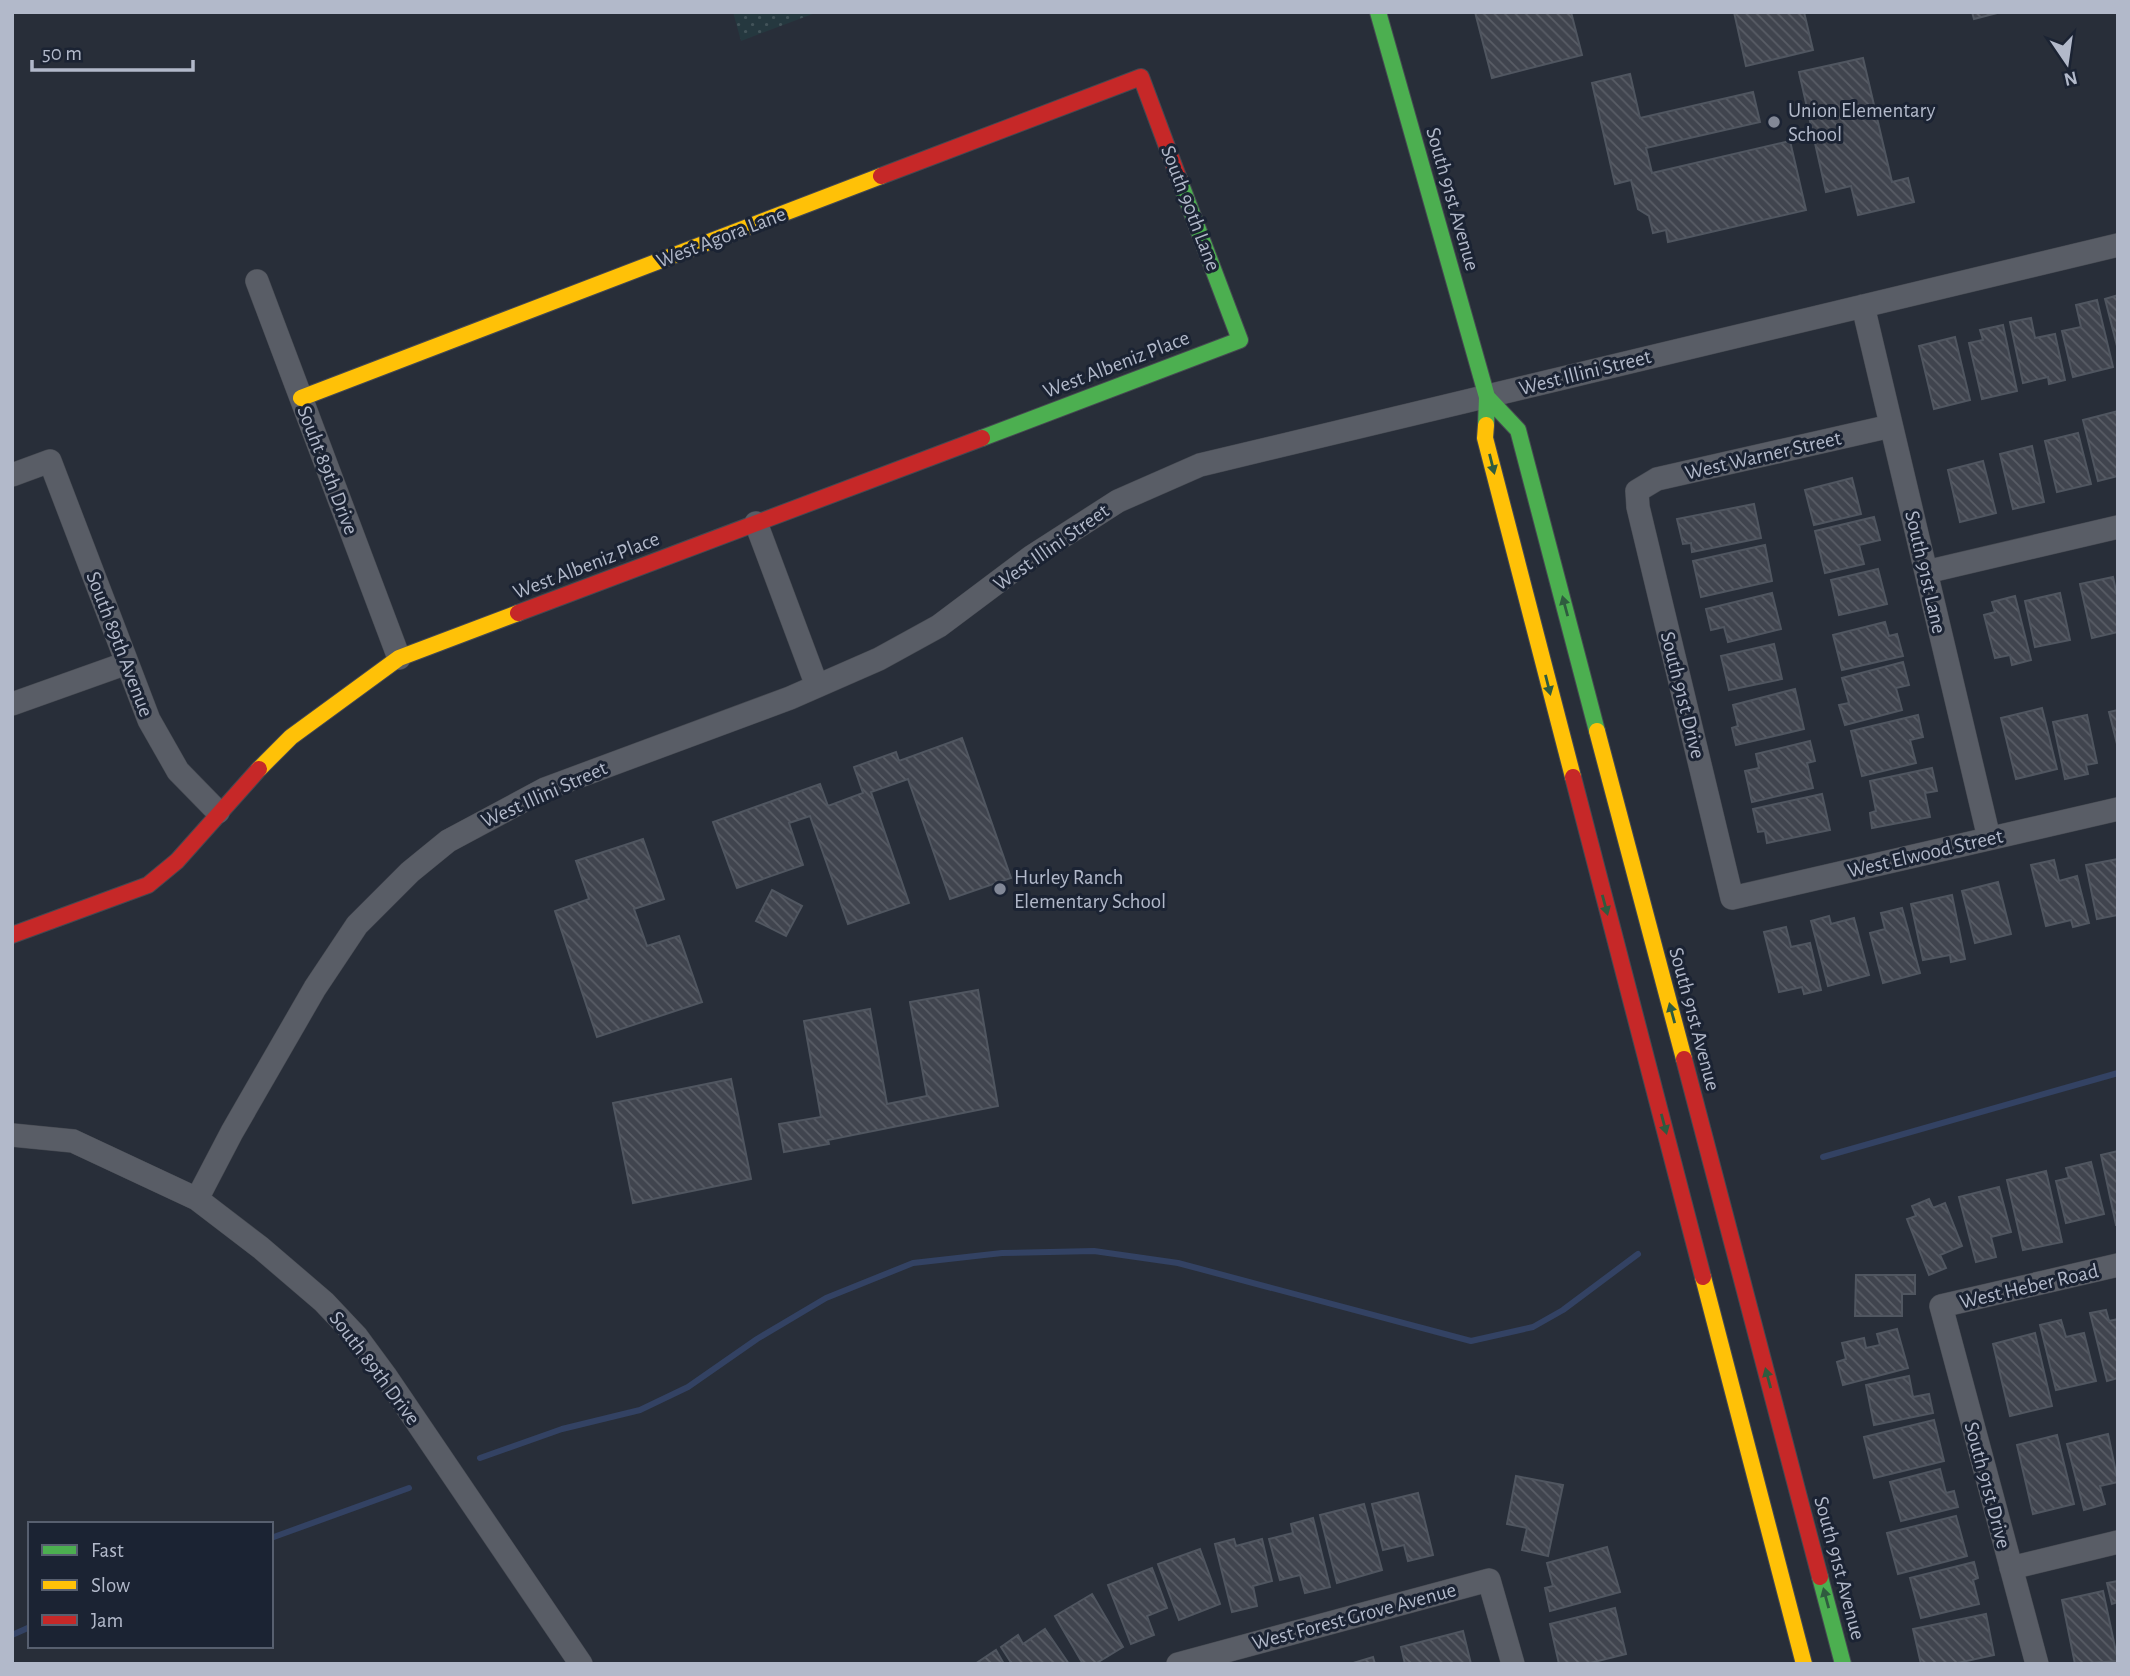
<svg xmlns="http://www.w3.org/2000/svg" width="2130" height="1676" font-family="'Alegreya Sans',sans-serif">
  <defs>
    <pattern id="grass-dots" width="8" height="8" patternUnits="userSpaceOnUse" patternTransform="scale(1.75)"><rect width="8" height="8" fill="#25383f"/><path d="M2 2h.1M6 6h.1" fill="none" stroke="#425359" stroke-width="1.8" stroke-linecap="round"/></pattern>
    <pattern id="building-back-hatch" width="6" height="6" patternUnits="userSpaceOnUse" patternTransform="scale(1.75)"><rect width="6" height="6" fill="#40444e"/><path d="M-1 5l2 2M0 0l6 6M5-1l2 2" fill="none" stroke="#595d66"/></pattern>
  </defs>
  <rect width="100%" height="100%" fill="#282e39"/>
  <!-- grass -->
  <path fill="url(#grass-dots)" d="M733,12H818L741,41Z"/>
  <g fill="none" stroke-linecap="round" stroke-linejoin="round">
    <!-- stream -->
    <path stroke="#334263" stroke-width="6" d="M1823,1157L2118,1073
      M480,1458L562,1429L640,1410L688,1387L757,1339L826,1298L913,1263L1002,1253L1094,1251L1178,1263L1471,1341L1533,1327L1563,1310L1638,1254
      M271,1538L409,1488
      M12,1635L30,1627"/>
  </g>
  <!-- building -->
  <path fill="url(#building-back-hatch)" stroke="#505660" stroke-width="2" d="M1475,12H1571L1582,55L1492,78Z
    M1734,12H1804L1813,50L1746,66Z
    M1972,12H2001L1974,19Z
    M1863,58L1892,182L1908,178L1914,202L1858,215L1851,186L1826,192L1799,72Z
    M1630,74L1640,118L1753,92L1760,122L1646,148L1652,173L1790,141L1806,210L1668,242L1666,230L1653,233L1649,216L1638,209L1631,180L1615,184L1592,83Z
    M2118,295V350L2105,299Z
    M2097,300L2113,367L2073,377L2062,331L2081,327L2076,305Z
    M2031,318L2035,338L2055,334L2065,380L2049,384L2048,377L2023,383L2010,322Z
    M2003,325L2017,391L1982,399L1969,343L1983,340L1980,330Z
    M1955,337L1970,400L1934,409L1919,346Z
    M2118,411V476L2098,481L2083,420Z
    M2078,433L2091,484L2057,492L2045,441Z
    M2032,446L2044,502L2013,509L2000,454Z
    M1983,461L1996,513L1960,522L1948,470Z
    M1852,478L1861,514L1814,525L1805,490Z
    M1754,504L1761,538L1692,552L1691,543L1683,544L1677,519Z
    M1874,517L1880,540L1859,545L1864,564L1825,573L1815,531Z
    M1765,545L1772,581L1701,597L1693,561Z
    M1878,569L1887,604L1839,615L1831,580Z
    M2113,577L2118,600V632L2092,638L2080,584Z
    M1772,593L1781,629L1728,642L1724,627L1711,630L1706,609Z
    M2060,593L2070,640L2035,647L2025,601Z
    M2015,596L2031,660L2012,665L2010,655L1995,658L1984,615L1995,612L1992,602Z
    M1885,622L1889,636L1897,634L1903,656L1842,670L1833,635Z
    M1774,644L1782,679L1729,690L1721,656Z
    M1903,662L1909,685L1896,688L1902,710L1845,725L1839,705L1849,703L1842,678Z
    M1795,689L1804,729L1736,745L1732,728L1738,726L1733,705Z
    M2042,708L2057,769L2016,779L2001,718Z
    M2118,710V748L2109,712Z
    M1918,715L1923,737L1910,740L1916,763L1862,776L1851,731Z
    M2087,715L2097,763L2086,765L2088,774L2065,779L2053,722Z
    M962,738L1011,878L950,899L908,779L871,792L909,903L848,924L810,816L789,823L803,865L737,888L713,822L820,784L828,806L863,793L854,767L896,752L899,761Z
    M1810,741L1815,761L1807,763L1813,788L1752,802L1745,771L1759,768L1756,754Z
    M1932,768L1937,791L1925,793L1930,817L1872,828L1870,813L1876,811L1870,781Z
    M1822,794L1830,830L1767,843L1765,831L1758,832L1753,809Z
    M643,839L664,899L634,909L647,946L679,936L702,1002L597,1037L555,911L589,899L576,861Z
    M2118,859V915L2097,919L2086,865Z
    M2054,860L2059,881L2077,876L2089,923L2073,927L2071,920L2046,926L2031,865Z
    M1998,882L2011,934L1975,943L1962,891Z
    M772,890L802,906L786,936L756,921Z
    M1952,895L1965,959L1951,962L1950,955L1923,960L1911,904Z
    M1902,908L1920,973L1883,983L1870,933L1885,929L1881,913Z
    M1829,916L1831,924L1854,918L1869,975L1828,986L1811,921Z
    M1786,927L1791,947L1810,943L1821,990L1804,994L1802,987L1779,992L1764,932Z
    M978,990L998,1106L828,1140L829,1144L784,1152L779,1124L821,1117L804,1021L870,1009L887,1104L927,1096L910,1002Z
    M731,1079L751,1179L633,1203L613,1103Z
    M2118,1151V1225H2116L2101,1155Z
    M2091,1162L2104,1214L2066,1223L2056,1181L2069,1178L2066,1168Z
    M2046,1171L2062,1242L2023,1250L2007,1180Z
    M1999,1187L2011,1232L1991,1237L1996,1257L1976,1262L1959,1197Z
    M1929,1199L1933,1208L1945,1203L1962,1246L1940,1255L1946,1268L1929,1275L1907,1219L1916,1216L1912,1206Z
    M1856,1275H1915V1294H1902V1316H1855Z
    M2106,1310L2109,1321L2118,1319V1378L2107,1381L2090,1313Z
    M2061,1320L2066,1337L2084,1333L2096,1381L2056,1390L2040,1325Z
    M1897,1329L1908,1368L1843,1385L1837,1362L1846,1359L1842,1343L1864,1338L1866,1348L1880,1345L1877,1334Z
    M2035,1333L2052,1406L2010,1416L1993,1344Z
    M1909,1376L1913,1397L1929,1394L1933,1413L1874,1425L1866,1385Z
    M1934,1420L1944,1461L1874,1478L1864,1437Z
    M2108,1434L2118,1482L2100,1486L2105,1504L2084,1510L2067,1444Z
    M2057,1435L2074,1504L2033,1514L2017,1445Z
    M1940,1469L1946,1493L1954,1491L1958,1507L1901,1521L1890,1482Z
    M1516,1476L1563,1485L1548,1556L1522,1550L1527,1528L1507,1524Z
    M1418,1493L1433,1555L1408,1561L1404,1545L1383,1550L1372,1504Z
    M1364,1504L1382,1570L1337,1583L1320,1515Z
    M1956,1516L1967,1556L1898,1574L1887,1533Z
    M1313,1518L1330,1587L1305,1593L1300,1575L1280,1580L1269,1539L1293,1533L1291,1524Z
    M1234,1539L1236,1546L1262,1539L1272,1581L1253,1586L1257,1606L1232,1612L1215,1544Z
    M1607,1547L1620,1592L1550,1611L1545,1588L1553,1586L1547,1563Z
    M1200,1549L1220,1604L1179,1620L1158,1564Z
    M1974,1562L1978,1578L1973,1580L1979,1604L1921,1618L1910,1578Z
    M1152,1568L1167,1608L1147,1616L1154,1635L1131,1644L1108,1585Z
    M2118,1581V1602L2112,1604L2107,1583Z
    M2103,1591L2118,1661L2075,1664L2062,1600Z
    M1092,1594L1123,1647L1095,1664H1083L1055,1616Z
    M1615,1608L1626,1654L1586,1664H1559L1550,1624Z
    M1986,1614L1994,1655L1953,1664H1921L1913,1629Z
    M1045,1629L1069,1664H1012L1001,1647L1018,1635L1023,1644Z
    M1463,1631L1471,1664H1405L1401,1647Z
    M996,1650L1004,1664H975Z
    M1373,1657L1375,1664H1350Z"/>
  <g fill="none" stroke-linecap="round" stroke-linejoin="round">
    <defs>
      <path id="street" d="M257,281L399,658
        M1863,306L1989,838
        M1891,426L1657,479L1637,491L1638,507L1732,898L2118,809
        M12,475L50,461L149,720L178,771L218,812
        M756,523L817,686
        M1926,572L2118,527
        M12,704L127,663
        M12,1135L73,1141L197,1199L261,1248L324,1302L357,1337L385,1375L581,1664
        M197,1199L232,1132L315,988L357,925L410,872L448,841L545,789L790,698L879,659L939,626L1031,557L1118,501L1200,465L2118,245
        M2011,1568L2118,1542
        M1178,1664L1489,1580L1513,1664
        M2037,1664L1941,1306L2118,1265"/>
      <path id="fast" d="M1378,12L1487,397L1486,425
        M1487,397L1518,430L1597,731
        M982,438L1240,340L1179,179
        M1820,1577L1843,1664"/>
      <path id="slow" d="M301,398L881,176
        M1486,425L1485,438L1573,777
        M1597,731L1684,1059
        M259,769L291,737L399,658L518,613
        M1703,1277L1804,1664"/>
      <path id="jam" d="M881,176L1141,77L1179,179
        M518,613L982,438
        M1573,777L1703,1277
        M12,935L148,885L177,861L259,769
        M1684,1059L1820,1577"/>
    </defs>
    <!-- street casing -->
    <use href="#street" stroke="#454951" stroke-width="24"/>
    <!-- fast casing -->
    <use href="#fast" stroke="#454951" stroke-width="18"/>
    <!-- slow casing -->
    <use href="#slow" stroke="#454951" stroke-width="18"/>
    <!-- jam casing -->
    <use href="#jam" stroke="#454951" stroke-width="18"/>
    <!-- street -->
    <use href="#street" stroke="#595d66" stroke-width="23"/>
    <!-- fast -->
    <use href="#fast" stroke="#4caf50" stroke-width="16"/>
    <!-- slow -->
    <use href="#slow" stroke="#ffc107" stroke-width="16"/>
    <!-- jam -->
    <use href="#jam" stroke="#c62828" stroke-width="16"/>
  </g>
  <!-- one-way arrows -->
  <defs><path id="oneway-solid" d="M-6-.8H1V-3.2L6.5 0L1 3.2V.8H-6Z" transform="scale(1.75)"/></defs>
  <g fill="#2f5b3f">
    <use href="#oneway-solid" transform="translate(1492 464) rotate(76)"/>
    <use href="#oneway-solid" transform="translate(1565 606) rotate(-105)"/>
    <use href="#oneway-solid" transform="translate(1548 685) rotate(76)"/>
    <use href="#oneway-solid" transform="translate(1605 905) rotate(75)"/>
    <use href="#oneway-solid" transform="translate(1672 1013) rotate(-105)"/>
    <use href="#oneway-solid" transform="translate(1664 1124) rotate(75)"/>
    <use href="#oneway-solid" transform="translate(1768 1378) rotate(-105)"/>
    <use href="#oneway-solid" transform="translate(1826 1598) rotate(-105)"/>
  </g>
  <!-- markers -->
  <g fill="#828897" stroke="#1b2333" stroke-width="2.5">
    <circle cx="1774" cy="122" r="7"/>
    <circle cx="1000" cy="889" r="7"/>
  </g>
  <g text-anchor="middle" stroke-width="6" stroke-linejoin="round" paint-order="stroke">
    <!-- poi labels -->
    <g font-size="21" fill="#b2b9ca" stroke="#1b2333" text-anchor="start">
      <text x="1788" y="117">Union Elementary<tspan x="1788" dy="24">School</tspan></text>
      <text x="1014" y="884">Hurley Ranch<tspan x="1014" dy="24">Elementary School</tspan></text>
    </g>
    <!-- street labels -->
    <g font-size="21" fill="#b2b9ca" stroke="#1b2333">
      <text transform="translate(1453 199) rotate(74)" y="7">South 91st Avenue</text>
      <text transform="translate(1191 208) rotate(69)" y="7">South 90th Lane</text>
      <text transform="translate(721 237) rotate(-21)" y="7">West Agora Lane</text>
      <text transform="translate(1116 364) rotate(-21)" y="7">West Albeniz Place</text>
      <text transform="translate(1585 372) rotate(-14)" y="7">West Illini Street</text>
      <text transform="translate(1763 455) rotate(-13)" y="7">West Warner Street</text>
      <text transform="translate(328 470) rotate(69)" y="7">Souht 89th Drive</text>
      <text transform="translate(1051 547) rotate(-35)" y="7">West Illini Street</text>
      <text transform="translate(586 565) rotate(-21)" y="7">West Albeniz Place</text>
      <text transform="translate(1926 572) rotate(77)" y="7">South 91st Lane</text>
      <text transform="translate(120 644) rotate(69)" y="7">South 89th Avenue</text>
      <text transform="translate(1683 695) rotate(76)" y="7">South 91st Drive</text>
      <text transform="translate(544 794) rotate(-24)" y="7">West Illini Street</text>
      <text transform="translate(1925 853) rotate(-13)" y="7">West Elwood Street</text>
      <text transform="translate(1695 1019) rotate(75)" y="7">South 91st Avenue</text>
      <text transform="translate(2029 1286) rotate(-13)" y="7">West Heber Road</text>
      <text transform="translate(375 1368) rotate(53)" y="7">South 89th Drive</text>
      <text transform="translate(1988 1485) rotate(75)" y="7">South 91st Drive</text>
      <text transform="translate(1840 1568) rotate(75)" y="7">South 91st Avenue</text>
      <text transform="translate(1354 1616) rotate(-15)" y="7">West Forest Grove Avenue</text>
    </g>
  </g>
  <!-- border -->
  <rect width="2130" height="1676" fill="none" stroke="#b2b9ca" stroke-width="28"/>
  <!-- legend -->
  <rect x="28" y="1522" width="245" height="126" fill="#1b2333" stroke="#575f6f" stroke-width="2"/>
  <rect x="42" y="1545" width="35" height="10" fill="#4caf50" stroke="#575f6f" stroke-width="2"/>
  <text x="91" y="1557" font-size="21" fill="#b2b9ca">Fast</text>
  <rect x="42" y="1580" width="35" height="10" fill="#ffc107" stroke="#575f6f" stroke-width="2"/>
  <text x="91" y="1592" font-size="21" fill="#b2b9ca">Slow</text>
  <rect x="42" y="1615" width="35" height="10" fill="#c62828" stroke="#575f6f" stroke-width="2"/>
  <text x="91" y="1627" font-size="21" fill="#b2b9ca">Jam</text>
  <!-- north arrow -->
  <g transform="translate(2067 63) rotate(167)" stroke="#1b2333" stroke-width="5" paint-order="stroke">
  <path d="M0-5L12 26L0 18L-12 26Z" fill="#b2b9ca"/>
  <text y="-10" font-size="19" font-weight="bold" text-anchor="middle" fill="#b2b9ca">N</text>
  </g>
  <!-- scale -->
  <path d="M32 60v10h161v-10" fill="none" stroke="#b2b9ca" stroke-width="3.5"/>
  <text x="42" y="60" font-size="21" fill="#b2b9ca" stroke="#1b2333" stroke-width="5" paint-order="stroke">50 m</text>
</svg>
